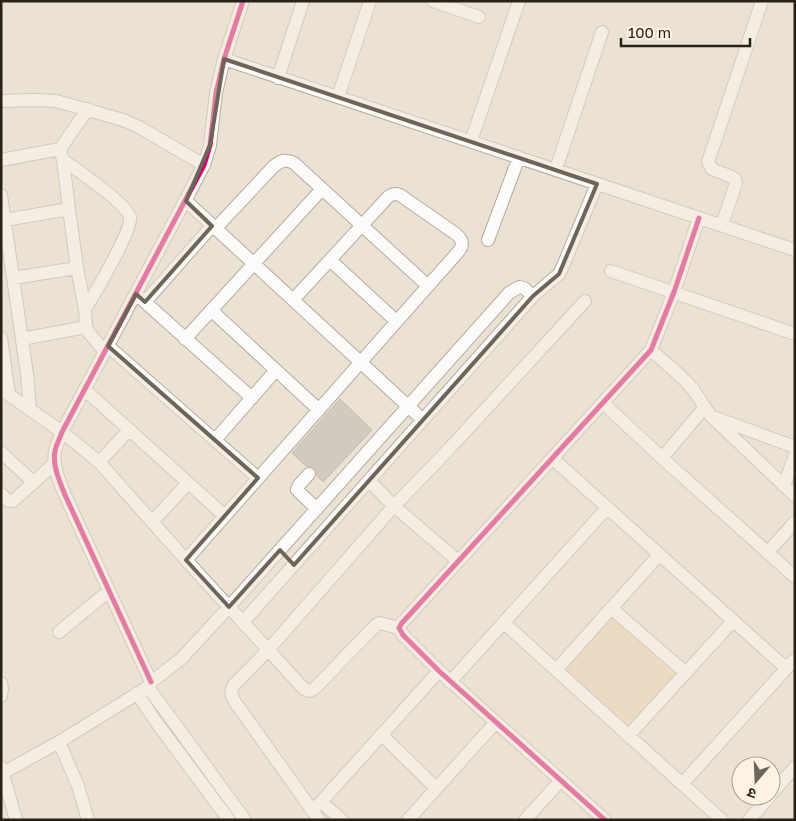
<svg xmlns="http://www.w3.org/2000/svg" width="796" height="821" font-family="'Golos Text','Noto Sans Devanagari',sans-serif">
  <rect width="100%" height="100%" fill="#ece2d4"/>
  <!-- green -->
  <path fill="#e8d2b0" d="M612,616L676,674L627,727L564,669Z"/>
  <!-- building -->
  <path fill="#d2cabf" stroke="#c4bcb1" d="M340,399L372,430L323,482L317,476V472L315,468L311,466H306L292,453Z"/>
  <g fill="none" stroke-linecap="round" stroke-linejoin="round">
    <defs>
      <path id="minor" d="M433,1L479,17
        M224,59L795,250
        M278,78L303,1
        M338,97L370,1
        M1,101L34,100L56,101L123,120L139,127L204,165
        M88,109L60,149L63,160L69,209L77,268L85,309L86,327L89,333L105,352
        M471,141L519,1
        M1,160L60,149
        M63,160C76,169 127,204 130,217C133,229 94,295 85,309
        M556,169L602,32
        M1,195L27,374L30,410
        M186,201L423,420
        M5,220L69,209
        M722,225L736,183L735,179L732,177L712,169L708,162L762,1
        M215,229L274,166C282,160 285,159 294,163L428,286
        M488,240L519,157
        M330,260L396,321
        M611,271L795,334
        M13,278L77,268
        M136,294L252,398
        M145,302L212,226
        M211,310L319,410
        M1,338L9,394
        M22,339L86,327
        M185,339L322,189
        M108,346L258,478
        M651,350C664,362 680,374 692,388C699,397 704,408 712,417L795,496
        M1,389L62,432L99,462L186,560L304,689L309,691L314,689L376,625L380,623L399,628
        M85,390L225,516
        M603,403L662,458L795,577
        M716,418L795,447
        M215,440L276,370
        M1,452L34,483
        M552,458L786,668
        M662,458L704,408
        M99,462L129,430
        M309,474L299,485L297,490L317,509
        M369,481L394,506L458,561
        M784,486L795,455
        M1,494C5,498 7,502 13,501L55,463
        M152,522L188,483
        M767,553L795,522
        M186,560L458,252C464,245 463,240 456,234L400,195C395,193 392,194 388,197L293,300
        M611,608L686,673
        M243,622L533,296L559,274L563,266L597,184
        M504,623L722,820
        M59,632L109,591
        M556,670L659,555
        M151,682L65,495C60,482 52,466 55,451C56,445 60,438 62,432L204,165L210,145L216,93L224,59L243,1
        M450,682L607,508
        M1,683L2,688L1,696
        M148,687L245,820
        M137,693L154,719L229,820
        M382,735L436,788
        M628,736L733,621
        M59,742L78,786L88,820
        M1,767L16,820
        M1,774L59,742L148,687L151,682L181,659L229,607L509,293L519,287L524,288L533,296
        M682,784L795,659
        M771,794L795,767
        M321,802L342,820
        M312,810L321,802L439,671
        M319,820L235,702C231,695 230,692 234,685L268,650L394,506L450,448L585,301
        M408,820L496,722
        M525,820L561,780
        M605,820L439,671L403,635L399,628L401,624L651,350L674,292L699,218
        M749,820L770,796"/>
    </defs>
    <!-- minor casing -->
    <use href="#minor" stroke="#b3aca0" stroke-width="14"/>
    <!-- minor -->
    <use href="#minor" stroke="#fcfbf9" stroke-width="12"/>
    <defs>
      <path id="cycleway" d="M151,682L65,495C60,482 52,466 55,451C56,445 60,438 62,432L204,165L210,145L216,93L224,59L243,1
        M605,820L439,671L403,635L399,628L401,624L651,350L674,292L699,218"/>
    </defs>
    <!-- cycleway casing -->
    <use href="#cycleway" stroke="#fef3e2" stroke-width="8"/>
    <!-- cycleway -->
    <use href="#cycleway" stroke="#d6006c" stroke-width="5"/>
  </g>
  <!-- marked area -->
  <path d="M0 0H796V821H0ZM224,59L597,184L559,274L533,296L294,565L280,550L229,607L186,560L258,478L108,346L136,294L145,302L212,226L186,201L210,145Z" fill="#ece2d4" fill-opacity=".55" fill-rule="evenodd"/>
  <path fill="none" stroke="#6d6559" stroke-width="4" stroke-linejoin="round" d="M224,59L597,184L559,274L533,296L294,565L280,550L229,607L186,560L258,478L108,346L136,294L145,302L212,226L186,201L210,145Z"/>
  <!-- border -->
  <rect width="796" height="821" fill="none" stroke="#282117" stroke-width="5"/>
  <!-- north arrow -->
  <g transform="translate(756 781) rotate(199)"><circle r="24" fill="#fef3e2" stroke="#a89f91"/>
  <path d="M0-4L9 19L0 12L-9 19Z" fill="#6d6559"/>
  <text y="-8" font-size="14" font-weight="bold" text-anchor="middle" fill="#282117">उ</text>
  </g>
  <!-- scale -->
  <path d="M621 38v8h129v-8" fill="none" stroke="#282117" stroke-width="2.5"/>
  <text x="628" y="38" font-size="15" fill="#282117" stroke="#fef3e2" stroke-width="4" paint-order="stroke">100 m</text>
</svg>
